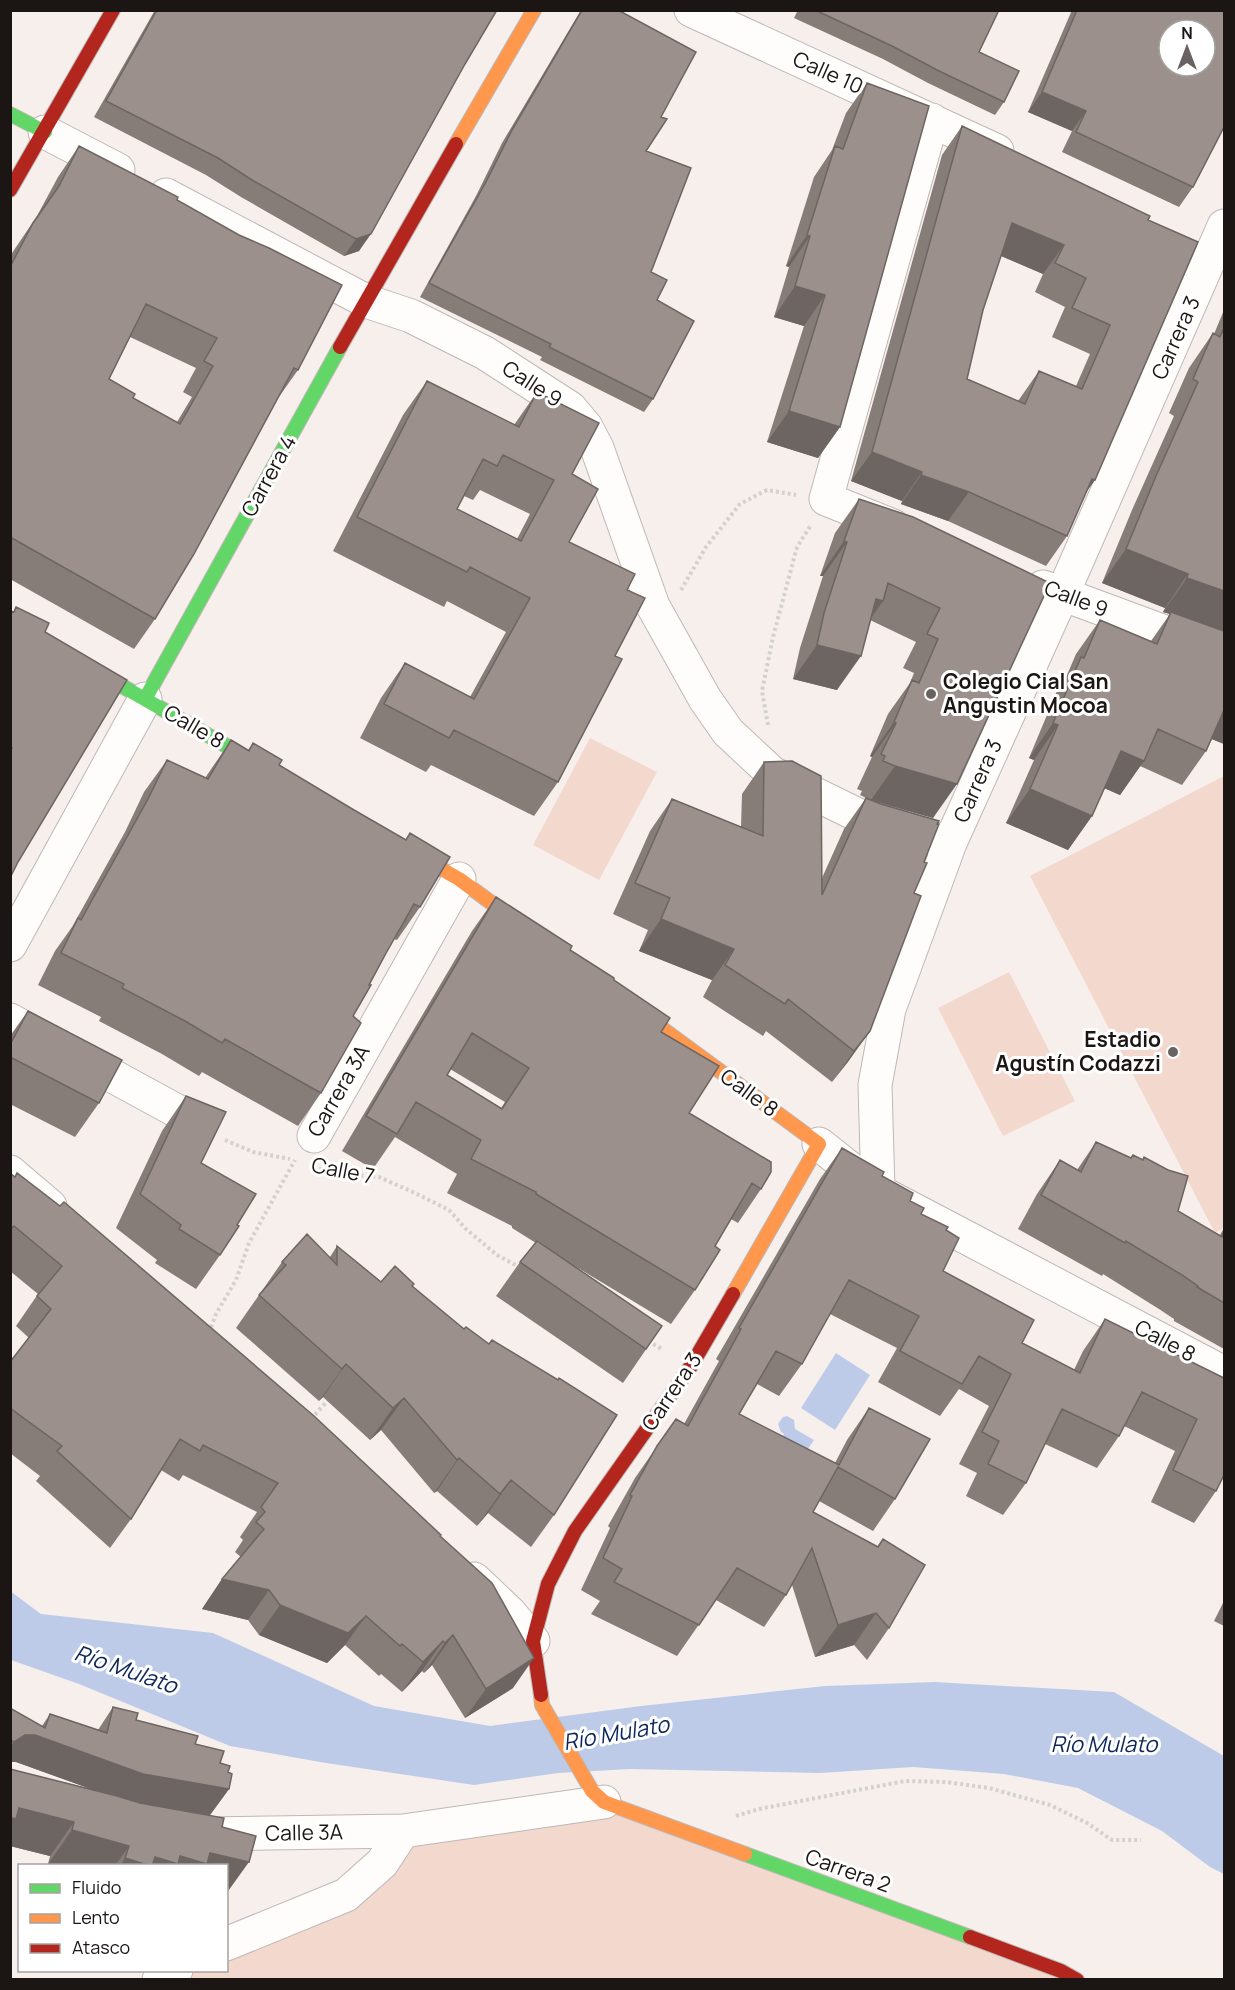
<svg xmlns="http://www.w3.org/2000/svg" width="1235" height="1990" font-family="Manrope,sans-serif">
  <rect width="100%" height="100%" fill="#f7efec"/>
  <!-- green -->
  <path fill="#f3d8ce" d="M590,738L657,772L599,880L533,845Z
    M1224,776V1228L1215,1233L1030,876Z
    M1009,972L1075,1101L1003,1136L938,1008Z
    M604,1802L1077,1980H159L176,1971L226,1970L227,1944L346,1895L403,1831Z"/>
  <!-- water -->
  <path fill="#bdcbe8" d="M836,1353L870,1375L835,1430L801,1408Z
    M787,1416L794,1420L795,1429L814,1440L804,1455L781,1441L784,1434L781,1432L778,1424L783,1417Z
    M10,1591L41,1614L213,1633L374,1706L490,1726L641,1706L825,1686L935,1682L1114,1692L1224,1756V1874L1210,1867L1162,1831L1078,1788L1004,1774L913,1767L820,1773L630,1769L558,1773L474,1785L326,1763L230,1746L79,1684L11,1660Z"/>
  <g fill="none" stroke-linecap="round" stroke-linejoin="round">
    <defs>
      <path id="street" d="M691,10L997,151
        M45,132L118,170
        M166,195L366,301L411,316L485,353L570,408L586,427L597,448L653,606L705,699L728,732L772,773L864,818L950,843
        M893,526L826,499L932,120
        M1043,587L1224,654
        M10,945L145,699
        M10,1020L199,1123
        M314,1136L459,879
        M819,1144L878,1191L1224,1373
        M10,1172L50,1206
        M878,1191L875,1085L889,1009L950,843L1062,595L1224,226
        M474,1579L510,1613L533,1641
        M206,1834L403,1831L604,1802
        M226,1944L346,1895L382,1863L403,1831
        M159,1980L176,1970"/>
      <path id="fast" d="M10,114L45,132
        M10,622L267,769
        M145,699L340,347
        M745,1854L970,1937"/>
      <path id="slow" d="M456,144L534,10
        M403,847L459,879L527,929
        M626,1002L819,1144L733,1294
        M541,1695L542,1705L592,1791L604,1802L745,1854"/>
      <path id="jam" d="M10,190L113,10
        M340,347L456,144
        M541,1695L533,1641L548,1584L575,1531L691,1366L733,1294
        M970,1937L1061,1971L1077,1980"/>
    </defs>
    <!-- street casing -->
    <use href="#street" stroke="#beb8b6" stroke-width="35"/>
    <!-- fast casing -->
    <use href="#fast" stroke="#beb8b6" stroke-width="16"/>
    <!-- slow casing -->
    <use href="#slow" stroke="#beb8b6" stroke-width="16"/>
    <!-- jam casing -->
    <use href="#jam" stroke="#beb8b6" stroke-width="16"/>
    <!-- path -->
    <path stroke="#d3d1cf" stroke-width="4" stroke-dasharray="3 3" stroke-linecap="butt" d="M681,590L706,547L740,504L767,490L796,495
      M768,725L762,691L773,637L797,547L811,525
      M225,1140L253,1152L290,1159
      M319,1169L334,1173L379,1177L415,1193L449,1210L466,1229L497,1255L519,1267
      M209,1333L216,1314L236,1280L249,1243L295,1160
      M648,1341L662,1349
      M311,1419L330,1398
      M736,1816L759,1809L905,1781L946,1782L989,1788L1050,1805L1087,1823L1112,1840H1141"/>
    <!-- street -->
    <use href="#street" stroke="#fefdfc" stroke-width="33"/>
    <!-- fast -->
    <use href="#fast" stroke="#63d668" stroke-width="14"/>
    <!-- slow -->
    <use href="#slow" stroke="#ff974d" stroke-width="14"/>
    <!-- jam -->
    <use href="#jam" stroke="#b3261e" stroke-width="14"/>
  </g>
  <!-- wall -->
  <path fill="#867c78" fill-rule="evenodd" d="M155,10H497L465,64L359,251L344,256L241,197L206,175L94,117Z
    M581,10H618L661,117L646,151L651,272L657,300L653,399L644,412L540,360L542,357L420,297L476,196L502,143Z
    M798,10H999L979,52L1004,102L995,115L928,83L883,59L794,18Z
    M1072,10H1224L1193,187L1179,207L1062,152L1072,131L1028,112Z
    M867,83L840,427L818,458L767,442L804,326L774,317L789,267L786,266L814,177L832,150L846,113Z
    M962,126L1148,220L1095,480L1086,492L1067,536L1046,566L948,521L901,504L902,501L851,481L942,155ZM1001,256L1043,274L1035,292L1065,307L1052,337L1090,354L1076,386L1039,371L1018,401L967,379L983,310Z
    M79,146L177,200L298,370L276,401L155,619L134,649L10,579V256L37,216L58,177ZM130,337L196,368L183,392L192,397L177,422L133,398L109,379Z
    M1224,310V744L1212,739L1206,751L1182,785L1140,766L1120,795L1104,788L1092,816L1068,850L1006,823L1034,760L1029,758L1057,691L1064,682L1076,654L1100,620L1151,641L1170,614L1163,612L1165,608L1102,583L1132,510L1174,416L1169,413L1189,368L1213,333L1214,334Z
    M427,381L514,425L537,392L572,474L569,542L627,590L615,656L558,782L534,816L431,765L426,772L360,738L381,698L405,663L470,697L506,632L447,601L444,607L333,551L403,415ZM480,490L530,514L517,539L457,509L464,496L473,500Z
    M859,499L1050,583L933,818L875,802L924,862L870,1031L832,1082L766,1031L763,1036L703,997L712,980L639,951L648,930L613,914L650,831L672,799L741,827L742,794L764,762L822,878L844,829L866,798L860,795L862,791L857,789L872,757L870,756L888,714L910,683L914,673L903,668L916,642L870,620L837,690L793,679L800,648L823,576H820L835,533Z
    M231,740L248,750L253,743L279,765L354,810L405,840L410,833L420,907L397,940L394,939L353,1016L321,1093L298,1126L202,1072L199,1076L162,1054L99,1021L101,1017L38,985L55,951L72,927L125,832L144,792L167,760L205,778Z
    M496,897L570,950L614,980L661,1032L689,1113L761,1189L738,1223L731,1219L715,1246L695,1290L671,1324L573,1265L662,1326L623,1383L496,1296L520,1262L536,1243L512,1228V1226L447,1193L457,1174L395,1137L373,1169L342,1151L472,931ZM450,1069L505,1102L501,1108L447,1075Z
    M28,1011L99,1103L75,1137L10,1104V1036Z
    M186,1096L201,1163L237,1225L220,1255L196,1289L155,1263L157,1260L116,1228L162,1131Z
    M1096,1142L1130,1158L1142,1160L1144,1157L1178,1211L1220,1235L1224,1228V1349L1174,1321V1319L1159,1309L1103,1274L1102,1276L1018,1229L1037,1194L1060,1160L1077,1170Z
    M842,1148L882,1176L910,1201L921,1214L946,1230L943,1271L1022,1343L1074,1370L1083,1351L1105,1319L1224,1378L1216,1491L1194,1523L1151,1502L1175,1451L1124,1426L1119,1436L1097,1468L1045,1444L1026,1483L1003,1515L966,1496L977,1473L959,1464L989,1406L959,1389L940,1416L878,1382L897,1348L830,1314L802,1364L779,1396L757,1384L739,1414L835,1463L847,1440L869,1408L895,1499L873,1531L819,1501L813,1512L877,1547L883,1539L889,1628L867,1660L854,1645L815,1657L792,1585L786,1595L764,1627L716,1600L677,1656L591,1614L600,1601L581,1590L610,1528L608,1526L635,1478L676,1419L684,1424L719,1361L716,1359L820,1179Z
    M10,1173L440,1537L513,1688L465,1718L432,1665L424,1673L422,1671L402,1692L381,1674L379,1676L345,1645L327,1663L259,1635L248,1620L202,1609L222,1579L241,1557L235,1552L243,1540L240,1537L257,1512L183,1475L179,1481L161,1470L131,1519L110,1548L36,1481L40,1476L10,1453V1362L29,1338L16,1326L38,1294L10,1271Z
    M337,1246L381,1282L412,1287L554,1515L531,1547L488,1513L477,1526L437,1491L434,1493L381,1430L370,1440L323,1397L319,1401L236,1328L282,1262L330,1257Z
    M1224,1601V1626L1214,1621Z
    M113,1707L136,1720L195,1744L220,1763L228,1772L229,1789L210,1815L222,1827L226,1866H54L48,1864L50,1856L10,1846V1769L91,1789L16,1762H10V1708L42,1726L50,1714L98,1730Z"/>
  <!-- shaded-wall -->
  <path fill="#6d6562" d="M1042,92L1086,111L1072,131L1028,112Z
    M1012,223L1064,245L1043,274L992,252Z
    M371,234L359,251L344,256L356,239Z
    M807,235L810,236L789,267L786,266Z
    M795,286L825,295L804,326L774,317Z
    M789,411L840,427L818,458L767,442Z
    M872,452L922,472L902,501L851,481Z
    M921,475L969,492L948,521L901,504Z
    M1092,479L1095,480L1074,509Z
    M844,541L847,542L823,576H820Z
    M1126,549L1188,574L1165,608L1102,583Z
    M1187,578L1224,591V634L1171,612L1170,614L1163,612Z
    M876,599L883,601L859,635Z
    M817,645L861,656L837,690L793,679Z
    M1224,708V744L1204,736Z
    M894,722L896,723L872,757L870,756Z
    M1053,723L1058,725L1034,760L1029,758Z
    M1121,751L1144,761L1120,795L1097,785Z
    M895,766L957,784L933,818L871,800Z
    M1030,789L1092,816L1068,850L1006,823Z
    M661,919L734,949L712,980L639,951Z
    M870,1031L848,1062L832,1082L854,1051Z
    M346,1364L323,1397L319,1401L342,1369Z
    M404,1398L381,1430L370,1440L393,1408Z
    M459,1458L437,1491L434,1493L457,1460Z
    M511,1480L488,1513L477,1526L500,1494Z
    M222,1579L269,1590L248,1620L202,1609Z
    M280,1605L366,1616L345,1645L327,1663L259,1635Z
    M876,1613L854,1645L815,1657L838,1625Z
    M453,1635L432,1665L424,1673L445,1643Z
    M443,1641L422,1671L402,1692L423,1662Z
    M534,1658L513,1688L465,1718L486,1689Z
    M25,1735H35L229,1789L210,1815L124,1801L16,1762H10V1748L14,1742Z
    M19,1808L74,1822L50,1856L10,1846V1820Z
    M72,1830L129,1846L115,1866H54L48,1864Z
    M210,1853L249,1862L226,1894V1866H120L125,1858L180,1856Z"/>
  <!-- building -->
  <path fill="#9c908c" stroke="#6d6562" stroke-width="1.5" fill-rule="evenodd" d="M157,10H497L465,64L371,234L356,239L252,180L218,158L106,101Z
    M582,10H618L696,52L661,117L667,119L646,151L691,168L651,272L667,280L657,300L694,321L653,399L549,347L551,344L429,283L486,182L512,130Z
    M815,10H999L979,52L1019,71L1004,102L937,70L892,46Z
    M1077,10H1224V127L1193,187L1076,132L1086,111L1042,92ZM1169,30H1205V66H1169Z
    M867,83L929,106L840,427L789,411L825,295L795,286L810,236L807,235L835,146L843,149Z
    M962,126L1150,216L1148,220L1198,242L1095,480L1092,479L1067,536L969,492L921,475L922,472L872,452ZM1012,223L1064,245L1055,263L1086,278L1072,308L1110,325L1082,389L1039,371L1025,404L967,379L983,310Z
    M79,146L178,197L177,200L239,235L269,248L342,285L298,370L294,368L194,554L155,619L10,537V267L33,223L59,186ZM146,304L217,338L204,361L213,366L180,424L133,398L135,394L109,379Z
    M1224,328V591L1187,578L1188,574L1126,549L1156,476L1198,382L1193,379L1213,333L1220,337Z
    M427,381L519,427L537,392L599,423L572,474L598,489L569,542L635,574L627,590L645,598L615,656L622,659L558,782L454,730L449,738L384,704L405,663L474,699L530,598L470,567L467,572L357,517ZM503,455L554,480L521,541L457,509L483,459L497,466Z
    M859,499L913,517L1050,583L957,784L895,766L883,761L885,756L881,754L896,723L894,722L912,680L919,683L938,639L927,634L940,608L888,583L883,601L876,599L861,656L817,645L824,613L847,542L844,541Z
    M16,607L49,623L45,632L127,680L18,862L10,878V751L12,748L10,747V611L14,612Z
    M1171,612L1224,631V710L1206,751L1158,729L1144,761L1121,751L1092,816L1030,789L1058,725L1053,723L1081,657L1084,658L1100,620L1157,644Z
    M231,740L249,751L253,743L282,760L279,765L354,810L406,840L410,833L450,857L420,907L414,904L385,955L369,985H371L353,1016L361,1023L321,1093L225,1039L222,1043L185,1021L122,988L124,984L61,953L78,918L81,920L148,799L167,760L208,779Z
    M792,761L821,776L822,895L866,798L881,804L939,821L937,824H939L924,862L927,863L914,893L921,896L870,1031L854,1051L788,999L785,1004L725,965L734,949L661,919L670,898L635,883L672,799L763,836L764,762Z
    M496,897L572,946L570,950L614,978V980L670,1018L661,1032L719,1066L689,1113L771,1162V1172L761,1189L752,1183L715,1246L720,1250L695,1290L536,1194V1192L471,1159L481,1140L416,1102L397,1134L366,1116ZM472,1033L529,1068L502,1109L447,1075Z
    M28,1011L122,1060L99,1103L10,1057V1045Z
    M186,1096L226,1112L201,1163L256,1194L237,1225L239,1226L220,1255L179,1229L181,1225L140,1194Z
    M1096,1142L1131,1158L1133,1155L1143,1160L1144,1157L1168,1170L1188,1176L1178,1211L1222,1237L1224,1232V1303L1197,1287L1198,1286L1182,1275L1126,1241L1125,1243L1041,1195L1060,1160L1081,1172Z
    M842,1148L884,1172L882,1176L913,1193L910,1201L924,1208L921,1214L948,1227L946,1230L959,1238L943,1271L1034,1320L1022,1343L1080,1373L1105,1319L1224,1378V1475L1216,1491L1173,1470L1197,1419L1142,1392L1119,1436L1062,1409L1026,1483L988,1464L999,1441L982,1432L1011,1374L979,1356L962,1384L900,1351L919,1316L849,1280L802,1364L776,1351L739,1414L839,1465L869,1408L930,1439L895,1499L838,1467L813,1512L878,1547L883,1539L925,1565L889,1628L876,1613L838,1625L812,1548L786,1595L737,1568L699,1625L614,1582L622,1569L603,1558L632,1496L630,1495L657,1446L676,1419L688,1426L741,1329L739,1328Z
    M10,1173L15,1177L17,1173L60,1206L64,1202L314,1416L441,1535L440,1536L492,1583L534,1658L486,1689L453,1635L445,1643L443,1641L423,1662L402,1644L400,1646L366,1616L348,1633L280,1605L269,1590L222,1579L264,1529L256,1522L265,1512L261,1507L278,1483L203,1445L200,1451L180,1439L131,1519L57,1451L62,1446L10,1408V1362L51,1309L37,1296L62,1266L14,1226L10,1230Z
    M307,1234L337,1265V1246L381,1282L395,1266L414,1284L412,1286L464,1329L466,1327L489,1344L492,1340L558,1380L559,1378L617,1415L554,1515L511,1480L500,1494L459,1458L457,1460L404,1398L393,1408L346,1364L342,1369L259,1295L286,1265L282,1262Z
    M537,1241L662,1326L646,1349L520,1262Z
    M113,1707L138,1713L136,1720L198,1736L195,1744L224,1751L220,1763L230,1766L228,1772L232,1774L229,1789L143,1774L35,1735H25L14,1742L10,1740V1708L45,1728L50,1714L107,1733Z
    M10,1769L117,1796L140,1803L224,1818L222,1827L256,1836L249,1862L210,1853L207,1864L180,1856L178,1864L155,1857L152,1866H151L125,1858L129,1846L72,1830L74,1822L19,1808L16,1819L12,1818L10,1826Z"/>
  <!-- markers -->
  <g fill="#686260" stroke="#fff" stroke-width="2">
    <circle cx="931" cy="694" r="6"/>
    <circle cx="1173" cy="1052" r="6"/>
  </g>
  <g text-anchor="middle" stroke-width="6" stroke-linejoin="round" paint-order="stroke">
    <!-- street labels -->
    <g font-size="21" fill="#1b1614" stroke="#fff">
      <text transform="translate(828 73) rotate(24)" y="7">Calle 10</text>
      <text transform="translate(1176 338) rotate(-66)" y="7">Carrera 3</text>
      <text transform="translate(532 384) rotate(33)" y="7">Calle 9</text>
      <text transform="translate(269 476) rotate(-61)" y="7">Carrera 4</text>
      <text transform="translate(1076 599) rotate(21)" y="7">Calle 9</text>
      <text transform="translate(194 727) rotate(30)" y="7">Calle 8</text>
      <text transform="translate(978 781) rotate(-66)" y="7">Carrera 3</text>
      <text transform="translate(339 1091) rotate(-60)" y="7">Carrera 3A</text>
      <text transform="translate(749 1093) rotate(36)" y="7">Calle 8</text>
      <text transform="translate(343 1171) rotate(11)" y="7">Calle 7</text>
      <text transform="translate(1165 1341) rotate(28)" y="7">Calle 8</text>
      <text transform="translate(672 1392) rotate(-56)" y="7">Carrera 3</text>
      <text transform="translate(304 1833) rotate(-1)" y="7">Calle 3A</text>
      <text transform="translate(848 1871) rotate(20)" y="7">Carrera 2</text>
    </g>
    <!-- poi labels -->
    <g font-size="21" font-weight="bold" fill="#1b1614" stroke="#fff" text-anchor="start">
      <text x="943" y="689">Colegio Cial San<tspan x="943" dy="24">Angustin Mocoa</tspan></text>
      <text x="1161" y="1047" text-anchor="end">Estadio<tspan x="1161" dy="24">Agustín Codazzi</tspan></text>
    </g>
    <!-- water labels -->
    <g font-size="22" font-style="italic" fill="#0d2659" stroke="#fff">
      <text transform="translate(126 1669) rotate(19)" y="8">Río Mulato</text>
      <text transform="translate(616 1733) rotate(-10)" y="8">Río Mulato</text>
      <text x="1104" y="1752">Río Mulato</text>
    </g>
  </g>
  <!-- border -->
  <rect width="1235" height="1990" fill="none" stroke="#1b1614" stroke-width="24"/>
  <!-- legend -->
  <rect x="18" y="1864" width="210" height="108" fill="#ffffff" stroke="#a4a2a1" stroke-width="1.5"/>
  <rect x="30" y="1884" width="30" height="9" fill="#63d668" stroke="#a4a2a1" stroke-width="1.5"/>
  <text x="72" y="1894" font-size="18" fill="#1b1614">Fluido</text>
  <rect x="30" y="1914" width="30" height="9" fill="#ff974d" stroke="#a4a2a1" stroke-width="1.5"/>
  <text x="72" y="1924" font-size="18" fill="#1b1614">Lento</text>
  <rect x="30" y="1944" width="30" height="9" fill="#b3261e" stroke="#a4a2a1" stroke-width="1.5"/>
  <text x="72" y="1954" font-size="18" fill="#1b1614">Atasco</text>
  <!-- north arrow -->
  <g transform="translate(1187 48)"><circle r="28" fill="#ffffff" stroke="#a4a2a1" stroke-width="1.5"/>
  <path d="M0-4.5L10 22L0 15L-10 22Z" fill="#686260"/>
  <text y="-9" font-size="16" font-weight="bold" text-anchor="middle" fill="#1b1614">N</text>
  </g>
</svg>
